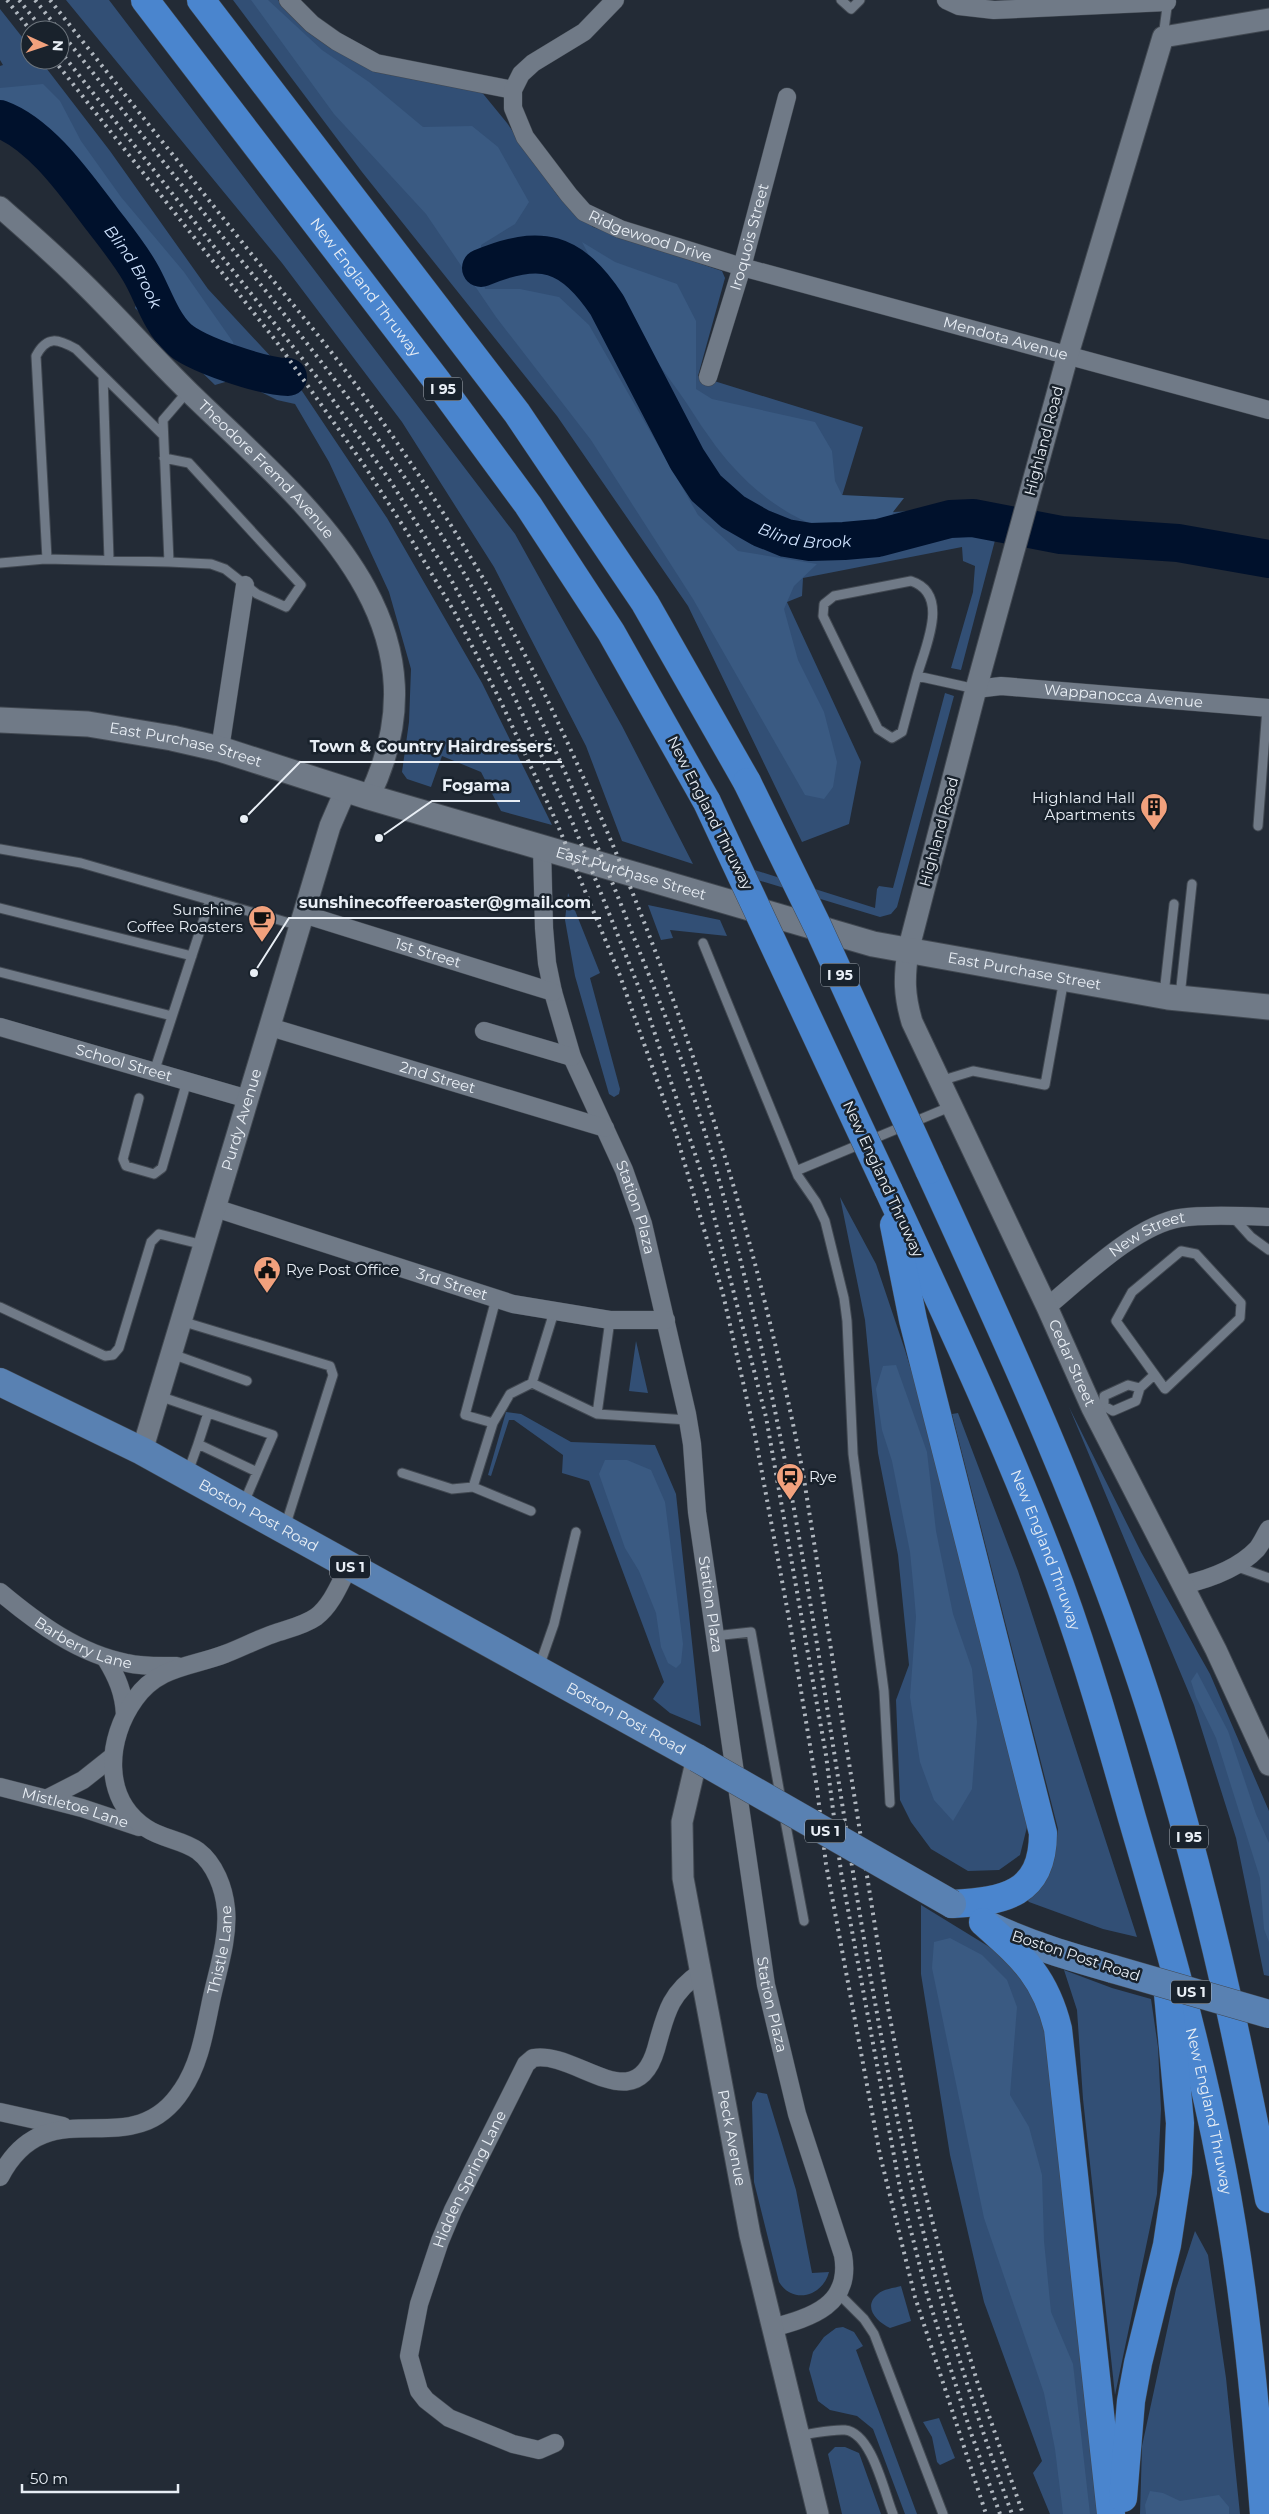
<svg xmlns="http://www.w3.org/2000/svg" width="1269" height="2514" font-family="Montserrat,sans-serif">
  <rect width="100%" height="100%" fill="#232b36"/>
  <!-- green -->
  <path fill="#324f75" d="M66,0H109L515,534L622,726L693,864L622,841L586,746L494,567L402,422L282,263Z
    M233,0H278L295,18L327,43L480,90L507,123L558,196L593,227L722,271L725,278L698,376L863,427L842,496L894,512L1004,506L961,670L951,668L973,592L975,566L963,561L962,547L803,578L802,596L787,602L861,762L849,824L802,842L688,606L557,416L362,172Z
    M0,9L30,47V60H40L110,151L208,289L300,388L387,518L482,683L552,825L501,811L481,772L442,756L431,787L407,779L402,772L409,722L411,669L389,592L329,462L295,404L277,400L245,384L232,380L215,385L135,308L141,290V284L47,173L19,144L0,136V66L3,65L0,60Z
    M945,693L954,696L897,907L891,914L880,917L751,878L745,867L875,908L877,889L879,886L893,888Z
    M568,893L600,973L590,978L620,1089L619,1094L614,1097L609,1094L575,976L565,920Z
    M648,905L720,920L727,936L670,930L673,938L661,940Z
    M840,1197L876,1264L905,1350L941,1467L1028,1800L1027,1827L1020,1855L999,1870L968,1871L931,1849L911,1822L900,1800L896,1700L909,1665L898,1555L878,1453L865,1320Z
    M636,1341L648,1393L629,1391Z
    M1069,1407L1141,1552L1210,1674L1269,1811V1976L1264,1975L1236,1838L1194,1705Z
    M506,1412L521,1414L571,1442L655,1445L676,1494L701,1726L670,1713L653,1699L664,1682L589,1481L562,1473L563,1455L514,1420H509L491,1476L488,1475Z
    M958,1413L1018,1571L1137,1937L1103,1929L1029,1902L1024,1896L1054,1855L1058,1829L952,1414Z
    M921,1905L1022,1967L1044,2012L1099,2514H1050L1033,2473L1042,2461L984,2302L950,2155L921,1974Z
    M1064,1970L1112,1988L1151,1999L1158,2047L1161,2109L1157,2194L1115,2395L1083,2099L1077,2010Z
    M757,2092L767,2094L796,2190L812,2273L829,2272C823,2296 793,2305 779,2282L754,2182L752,2102Z
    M1195,2231L1208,2255L1226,2378L1240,2514H1140L1142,2446L1176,2289Z
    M901,2286L911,2321L890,2328C877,2322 862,2307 878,2294C883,2289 894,2288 901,2286Z
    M843,2327L854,2332L863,2346L856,2350L917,2514H905L873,2429L857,2416L830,2410L818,2401L809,2369L813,2352L824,2337L836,2328Z
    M939,2418L955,2458L940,2465L937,2462L932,2437L923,2422Z
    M835,2447H845L859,2453L881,2514H842L828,2454Z"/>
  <!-- forest -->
  <path fill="#3a5a82" d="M251,0H268L322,50L369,82L423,127L472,126L498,147L529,202L515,224L481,245L485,289H520L559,297L589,325L698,515L738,551L817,564L794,586L784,609L798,660L824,712L837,762L833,787L824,799L805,795L693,599L591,440L496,317L426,214L334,114Z
    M43,84L60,101L81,141L121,197L184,272L233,342L235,351L223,373L213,372L155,318L148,294L137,273L46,164L21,137L0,133V88Z
    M582,242L615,262L677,284L696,321V389L712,399L815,422L832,451L835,481L842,495L904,498L893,512L891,527C882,529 871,534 861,534C800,534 743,486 710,438C698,422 688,404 676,388C642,341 608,293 582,242Z
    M896,1365L927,1452L936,1531L953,1614L972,1669L977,1722L972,1789L953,1821L934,1800L920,1762L910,1697L916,1617L914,1593L910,1552L892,1461L882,1430L876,1389L883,1366Z
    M605,1460H627L651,1470L665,1502L683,1644L681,1663L676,1668L668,1663L661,1647L656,1613L639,1571L625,1548L599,1474Z
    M1197,1672L1228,1731L1256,1814L1269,1843V1942L1264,1929L1260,1878L1216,1738L1196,1697L1191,1681Z
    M950,1938L982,1955L1007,1980L1017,2007L1010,2095L1029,2127L1042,2175L1044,2241L1051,2312L1073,2364L1090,2514H1063L1055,2449L1044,2393L984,2218L932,1968L934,1942Z
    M1150,2491L1163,2493L1180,2501L1219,2495L1229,2507V2514H1146L1145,2505Z"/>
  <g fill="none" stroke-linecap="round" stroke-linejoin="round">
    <!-- river -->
    <g stroke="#00112c" stroke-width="38">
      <path id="s1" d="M0,119C41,134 76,185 102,219C115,236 129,253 140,272C152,292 160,321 178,338C194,354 265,377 288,377"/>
      <path id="s2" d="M481,268C541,243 571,251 607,305L687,459L706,488L733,512L761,528L786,538L810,542L844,541L878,538L950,519L973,518L1061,535L1178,543L1269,559"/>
    </g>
    <defs>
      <path id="service" d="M841,0L851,9L860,0
        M1163,37L1168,0
        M103,376L109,560
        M164,458L189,463L301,585L286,607L257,594L225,569L211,564L169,562
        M47,559L36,356C47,335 58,339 76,349L163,435
        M0,563L45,559L169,562L163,420L188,391
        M917,676L902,732L892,738L878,729L823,616L824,604L834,596L911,581C951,594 925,647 917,676L976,689
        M1258,826L1267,708
        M0,849L81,863L300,926
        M0,908L192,956
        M703,943L798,1176L816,1202L825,1221L844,1298L847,1321L853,1454L884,1691L890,1803
        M0,972L172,1016
        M1164,994L1174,904
        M1180,996L1192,884
        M154,1072L210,900
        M940,1081L973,1071L1045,1085L1064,979
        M139,1098L123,1159L126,1166L154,1174L162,1168L187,1081
        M796,1171L952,1106
        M1233,1217L1251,1237L1269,1250
        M1181,1251L1196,1254L1241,1303L1240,1318L1165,1389L1116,1321L1132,1292Z
        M496,1299L465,1415L493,1423L510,1394L532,1383
        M0,1307L105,1356L113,1355L119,1348L151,1242L159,1234L204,1245
        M554,1312L532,1383L597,1414L688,1420
        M181,1321L330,1366L333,1375L285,1527
        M172,1354L247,1381
        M1128,1385L1140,1388L1136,1401L1113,1411L1104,1406V1396Z
        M1140,1388L1154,1375
        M159,1396L273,1435L243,1505
        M208,1413L198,1444L257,1472
        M597,1414L610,1320
        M493,1423L473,1487L531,1511
        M188,1472L198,1444
        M402,1473L452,1489L473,1487
        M1235,1566L1269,1578
        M714,1636L751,1632L781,1800
        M539,1667L554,1624L576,1532
        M784,1815L804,1921
        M839,2294L864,2319L874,2334L943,2514
        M798,2435C813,2434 830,2429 845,2430C872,2433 884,2492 893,2514"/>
      <g id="minor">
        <path d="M288,0L312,24L336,41L376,63L513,90"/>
        <path id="s3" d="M615,0L584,32L533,63L521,74L513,90V108L525,137L569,195L584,212L620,229L742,267L1269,410"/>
        <path d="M946,0L959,6L994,10L1167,2"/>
        <path id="s4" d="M708,377L742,267L787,97"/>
        <path id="s5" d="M976,689L1001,686L1269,708"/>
        <path d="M220,749L245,585"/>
        <path id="s6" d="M542,848L544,928L547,963L553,992L572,1057L624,1170L643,1224L687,1414L692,1444L697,1512L766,1985L797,2114L843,2255C852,2305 812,2317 772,2328"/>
        <path id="s7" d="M303,914L553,992"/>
        <path id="s8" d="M0,1027L248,1099"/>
        <path id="s9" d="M270,1027L605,1128"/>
        <path d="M484,1031L572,1057"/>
        <path id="s10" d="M215,1208L513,1304L610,1320H666"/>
        <path id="s11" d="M1047,1307C1082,1278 1136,1225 1180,1218C1205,1214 1244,1216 1269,1217"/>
        <path d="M1183,1585C1209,1579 1238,1569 1257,1549C1262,1543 1265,1535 1269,1529"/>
        <path id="s12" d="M0,1592C37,1623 79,1654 127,1663C143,1667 161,1666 177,1666"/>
        <path d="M106,1659C117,1677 124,1693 125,1715"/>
        <path id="s13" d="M0,1787L82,1808L139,1827"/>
        <path d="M46,1799L83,1780L112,1757"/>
        <path d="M0,2112L63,2126"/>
        <path id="s14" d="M0,2177C48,2084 131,2169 182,2090C199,2065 204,2035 210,2006C216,1975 229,1940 226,1909C224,1888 215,1864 198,1851C183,1840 162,1839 146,1828C102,1799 106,1739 135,1699C158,1666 191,1667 225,1654C241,1648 256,1640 273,1634C287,1629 303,1626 316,1617C332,1605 340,1583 349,1566"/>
        <path id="s15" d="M555,2443L539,2450L513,2444L449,2418L426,2400L419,2391L409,2356L419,2304L440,2241L453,2210L526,2064L533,2058C576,2050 635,2121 656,2049C666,2013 669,1994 701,1972"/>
      </g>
      <g id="tertiary">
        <path id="s16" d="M1269,19L1163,37L1068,354L976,689L908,951C904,978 904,995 912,1022L1047,1307L1092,1408L1216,1650L1269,1765"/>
        <path id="s17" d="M0,207C27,231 55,255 81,281C118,317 152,356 189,392C302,502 456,619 369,797"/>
        <path id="s18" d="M142,1451L330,826L346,789"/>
        <path id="s19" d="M697,1758L682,1822L683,1878L750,2235L818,2514"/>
      </g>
      <g id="secondary">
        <path id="s20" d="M0,720L88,724L172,738L220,749L369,797L873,944L1168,997L1269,1007"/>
      </g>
      <g id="primary">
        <path id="s21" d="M0,1382L142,1451L697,1758"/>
        <path d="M990,1926C1030,1945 1071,1957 1113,1969"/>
      </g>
      <g id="motorway">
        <path id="s22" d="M145,0L437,381L528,505L611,632L707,802"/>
        <path d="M201,0L517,413L645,603L747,782"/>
        <path d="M929,1170C1010,1346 1090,1521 1149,1705C1201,1867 1237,2032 1269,2199"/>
        <path id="s23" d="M888,1189C949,1320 1010,1450 1060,1585C1088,1662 1110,1740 1132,1818C1166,1934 1199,2050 1222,2169C1244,2283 1255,2398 1264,2514"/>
        <path d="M894,1225L913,1320L1043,1833C1043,1895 1004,1901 952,1904"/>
        <path d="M983,1922C1022,1957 1045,1976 1058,2029L1111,2514"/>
        <path d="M1123,2498L1131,2401L1138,2363L1167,2245L1178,2172L1180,2123L1168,1994"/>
      </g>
    </defs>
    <!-- service casing -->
    <use href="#service" stroke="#414851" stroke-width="11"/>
    <!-- minor casing -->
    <use href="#minor" stroke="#414851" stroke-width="19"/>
    <!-- tertiary casing -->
    <use href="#tertiary" stroke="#414851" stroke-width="23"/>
    <!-- secondary casing -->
    <use href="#secondary" stroke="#414851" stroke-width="27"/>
    <!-- primary casing -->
    <use href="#primary" stroke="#414851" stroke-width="29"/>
    <!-- motorway casing -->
    <use href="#motorway" stroke="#414851" stroke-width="29"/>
    <!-- service -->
    <use href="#service" stroke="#707a87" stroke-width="9"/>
    <!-- minor -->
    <use href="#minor" stroke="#707a87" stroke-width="18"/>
    <!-- tertiary -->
    <use href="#tertiary" stroke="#707a87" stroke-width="21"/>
    <!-- secondary -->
    <use href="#secondary" stroke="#707a87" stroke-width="25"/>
    <!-- primary -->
    <use href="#primary" stroke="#5981b2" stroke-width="28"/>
    <!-- motorway -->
    <use href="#motorway" stroke="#4a85ce" stroke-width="28"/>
    <!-- rail -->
    <path stroke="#b0b7bf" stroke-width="4" stroke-dasharray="2.5 5" stroke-linecap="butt" d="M7,0L30,30
      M19,0L43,30
      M35,0L59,30
      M50,0C116,84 183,167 249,251C270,277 292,303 313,329C370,400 424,480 471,558C519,637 559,722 596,806C690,1020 758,1244 803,1473L888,2008L919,2168L949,2288L977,2381L1023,2514
      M60,31C119,106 178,180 237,255C294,326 350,397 401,472C492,607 562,756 622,907C638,949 656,991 672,1034C712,1144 742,1259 767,1373C824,1635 849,1902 907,2163C933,2282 970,2399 1012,2514
      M60,51L316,376L391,482L448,574L514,696L574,826L643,998L708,1193L766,1417L826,1755L841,1872L900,2188L927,2294L971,2433L1000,2514
      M54,60L276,341L364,465L405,529L455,613L501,702L556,821L619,973L676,1134L723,1294L755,1435L790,1624L817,1788L826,1864L880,2155L915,2297L986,2514"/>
    <defs>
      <path id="primary-bridge" d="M697,1758L952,1904
        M1113,1969L1269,2014"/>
      <path id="motorway-bridge" d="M747,782L818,927L929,1170
        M707,802L888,1189"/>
    </defs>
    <!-- primary-bridge casing -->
    <use href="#primary-bridge" stroke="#414851" stroke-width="29" stroke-linecap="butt"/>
    <!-- motorway-bridge casing -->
    <use href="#motorway-bridge" stroke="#414851" stroke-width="29" stroke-linecap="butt"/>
    <!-- primary-bridge -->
    <use href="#primary-bridge" stroke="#5981b2" stroke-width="28"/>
    <!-- motorway-bridge -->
    <use href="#motorway-bridge" stroke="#4a85ce" stroke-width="28"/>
  </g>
  <!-- icons -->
  <defs>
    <symbol id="building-pin" viewBox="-11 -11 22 30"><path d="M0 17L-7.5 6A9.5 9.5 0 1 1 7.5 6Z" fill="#f1a17d" stroke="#19222c"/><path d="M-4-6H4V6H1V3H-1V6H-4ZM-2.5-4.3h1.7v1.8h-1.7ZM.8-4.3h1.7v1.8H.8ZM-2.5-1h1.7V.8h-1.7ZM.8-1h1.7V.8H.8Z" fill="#111"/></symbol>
    <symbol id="cafe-pin" viewBox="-11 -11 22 30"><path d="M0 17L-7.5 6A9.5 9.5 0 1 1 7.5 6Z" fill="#f1a17d" stroke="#19222c"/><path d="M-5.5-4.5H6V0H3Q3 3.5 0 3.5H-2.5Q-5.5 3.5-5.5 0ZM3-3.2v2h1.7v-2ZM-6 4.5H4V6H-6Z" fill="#111"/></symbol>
    <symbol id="civic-pin" viewBox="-11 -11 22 30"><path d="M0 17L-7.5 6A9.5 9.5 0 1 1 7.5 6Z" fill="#f1a17d" stroke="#19222c"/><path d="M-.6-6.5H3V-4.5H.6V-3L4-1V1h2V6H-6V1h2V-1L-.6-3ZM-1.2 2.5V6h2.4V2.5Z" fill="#111"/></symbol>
    <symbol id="station-pin" viewBox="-11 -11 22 30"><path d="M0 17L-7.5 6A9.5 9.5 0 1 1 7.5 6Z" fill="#f1a17d" stroke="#19222c"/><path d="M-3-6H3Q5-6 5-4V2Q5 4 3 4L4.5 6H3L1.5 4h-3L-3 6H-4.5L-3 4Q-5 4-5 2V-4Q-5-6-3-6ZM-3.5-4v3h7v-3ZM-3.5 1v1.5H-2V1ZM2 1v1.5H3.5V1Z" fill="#111"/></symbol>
  </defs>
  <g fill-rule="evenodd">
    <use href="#building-pin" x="1138" y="791" width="32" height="43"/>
    <use href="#cafe-pin" x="246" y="903" width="32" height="43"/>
    <use href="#civic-pin" x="251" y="1254" width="32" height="43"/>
    <use href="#station-pin" x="774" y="1461" width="32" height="43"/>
  </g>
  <g text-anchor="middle" stroke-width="5" stroke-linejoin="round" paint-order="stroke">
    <!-- shield labels -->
    <g fill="#19222c" stroke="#aab1b9" stroke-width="1">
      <rect x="424" y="377.5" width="38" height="23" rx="4"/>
      <rect x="821" y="963.5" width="38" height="23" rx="4"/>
      <rect x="330" y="1555.5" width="40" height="23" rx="4"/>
      <rect x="805" y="1819.5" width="40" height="23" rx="4"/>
      <rect x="1170" y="1825.5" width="38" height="23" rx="4"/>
      <rect x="1171" y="1980.5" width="40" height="23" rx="4"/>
    </g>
    <g font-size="14" font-weight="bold" fill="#e8eef5">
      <text x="443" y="394">I 95</text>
      <text x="840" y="980">I 95</text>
      <text x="350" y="1572">US 1</text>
      <text x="825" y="1836">US 1</text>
      <text x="1189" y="1842">I 95</text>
      <text x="1191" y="1997">US 1</text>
    </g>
    <!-- street labels -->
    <g font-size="15" fill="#e8eef5" stroke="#19222c">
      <text dy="5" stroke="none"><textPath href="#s3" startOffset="354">Ridgewood Drive</textPath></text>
      <text dy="5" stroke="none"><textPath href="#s4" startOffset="146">Iroquois Street</textPath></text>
      <text dy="5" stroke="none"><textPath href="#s22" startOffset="362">New England Thruway</textPath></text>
      <text dy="5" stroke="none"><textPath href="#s3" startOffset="724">Mendota Avenue</textPath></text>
      <text transform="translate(1044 441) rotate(-75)" y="5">Highland Road</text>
      <text dy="5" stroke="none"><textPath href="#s17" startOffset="374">Theodore Fremd Avenue</textPath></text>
      <text dy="5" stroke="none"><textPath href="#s5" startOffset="148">Wappanocca Avenue</textPath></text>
      <text dy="5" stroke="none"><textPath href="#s20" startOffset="188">East Purchase Street</textPath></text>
      <text transform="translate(710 813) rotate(63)" y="5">New England Thruway</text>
      <text transform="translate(939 832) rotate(-75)" y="5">Highland Road</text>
      <text dy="5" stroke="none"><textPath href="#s20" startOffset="652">East Purchase Street</textPath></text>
      <text dy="5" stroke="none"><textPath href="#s7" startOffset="131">1st Street</textPath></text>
      <text dy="5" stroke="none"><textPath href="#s20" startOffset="1058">East Purchase Street</textPath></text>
      <text dy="5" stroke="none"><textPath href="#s8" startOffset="129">School Street</textPath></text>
      <text dy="5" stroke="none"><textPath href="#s9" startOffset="175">2nd Street</textPath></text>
      <text dy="5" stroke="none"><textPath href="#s18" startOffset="346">Purdy Avenue</textPath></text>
      <text transform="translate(883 1179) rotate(65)" y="5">New England Thruway</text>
      <text dy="5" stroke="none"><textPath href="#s6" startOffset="376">Station Plaza</textPath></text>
      <text dy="5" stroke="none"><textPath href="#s11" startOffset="125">New Street</textPath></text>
      <text dy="5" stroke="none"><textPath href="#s10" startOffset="249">3rd Street</textPath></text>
      <text dy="5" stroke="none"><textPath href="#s16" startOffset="1505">Cedar Street</textPath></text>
      <text dy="5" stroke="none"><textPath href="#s21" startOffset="291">Boston Post Road</textPath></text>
      <text dy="5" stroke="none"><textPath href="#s23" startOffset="394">New England Thruway</textPath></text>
      <text dy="5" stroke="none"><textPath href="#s6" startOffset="781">Station Plaza</textPath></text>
      <text dy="5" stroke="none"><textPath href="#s12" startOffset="99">Barberry Lane</textPath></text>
      <text dy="5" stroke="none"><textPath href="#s21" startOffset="711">Boston Post Road</textPath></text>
      <text dy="5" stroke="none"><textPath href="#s13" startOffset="78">Mistletoe Lane</textPath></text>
      <text dy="5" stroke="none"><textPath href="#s14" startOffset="361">Thistle Lane</textPath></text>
      <text transform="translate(1076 1956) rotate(18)" y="5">Boston Post Road</text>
      <text dy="5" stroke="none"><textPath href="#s6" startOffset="1186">Station Plaza</textPath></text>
      <text dy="5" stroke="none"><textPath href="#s23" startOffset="979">New England Thruway</textPath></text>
      <text dy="5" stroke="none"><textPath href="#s19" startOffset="386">Peck Avenue</textPath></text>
      <text dy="5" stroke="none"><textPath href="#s15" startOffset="378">Hidden Spring Lane</textPath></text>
    </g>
    <!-- poi labels -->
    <g font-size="15" fill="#e8eef5" stroke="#19222c" text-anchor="end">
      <text x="1135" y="803">Highland Hall<tspan x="1135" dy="17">Apartments</tspan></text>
      <text x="243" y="915">Sunshine<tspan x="243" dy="17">Coffee Roasters</tspan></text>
      <text x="286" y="1275" text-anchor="start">Rye Post Office</text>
      <text x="809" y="1482" text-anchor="start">Rye</text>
    </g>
    <!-- water labels -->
    <g font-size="16" font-style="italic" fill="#d0e4ff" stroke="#19222c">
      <text dy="6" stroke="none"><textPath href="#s1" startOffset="202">Blind Brook</textPath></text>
      <text dy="6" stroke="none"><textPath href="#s2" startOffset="470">Blind Brook</textPath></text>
    </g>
  </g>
  <!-- callouts -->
  <path fill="none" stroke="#e8eef5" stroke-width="2" d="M244 819L300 762H562M379 838L432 801H520M254 973L289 918H601"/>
  <g fill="#e8eef5" stroke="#19222c" stroke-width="2">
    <circle cx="244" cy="819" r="5"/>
    <circle cx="379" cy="838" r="5"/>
    <circle cx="254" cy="973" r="5"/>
  </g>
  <g font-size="16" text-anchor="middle" font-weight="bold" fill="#e8eef5" stroke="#19222c" stroke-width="5" stroke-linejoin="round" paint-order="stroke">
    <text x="431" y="752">Town &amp; Country Hairdressers</text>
    <text x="476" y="791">Fogama</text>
    <text x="445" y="908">sunshinecoffeeroaster@gmail.com</text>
  </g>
  <!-- north arrow -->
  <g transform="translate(45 45) rotate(93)"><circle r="24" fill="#19222c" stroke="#6c747c"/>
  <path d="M0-4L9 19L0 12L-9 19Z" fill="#f1a17d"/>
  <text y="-8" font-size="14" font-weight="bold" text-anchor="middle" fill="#e8eef5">N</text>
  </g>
  <!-- scale -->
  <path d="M22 2484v8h156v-8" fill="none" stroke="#e8eef5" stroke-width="2.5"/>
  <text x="30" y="2484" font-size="15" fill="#e8eef5" stroke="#19222c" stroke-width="4" paint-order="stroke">50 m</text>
</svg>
